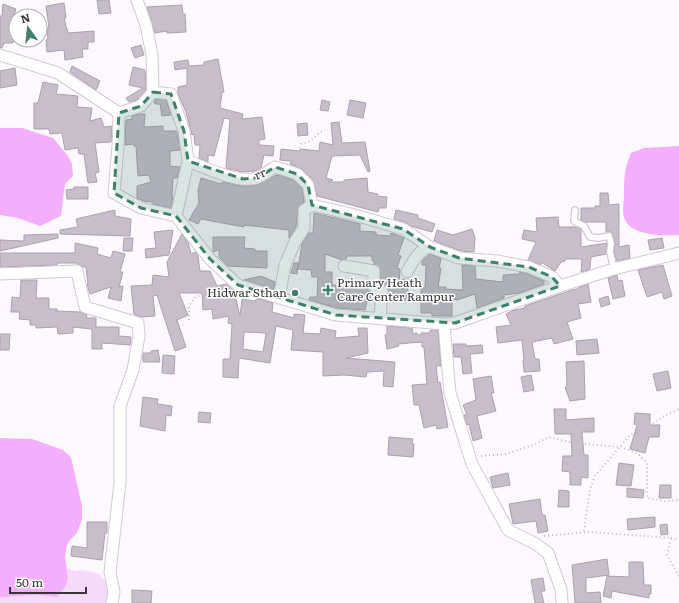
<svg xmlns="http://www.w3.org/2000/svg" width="679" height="603" font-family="Literata,serif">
  <rect width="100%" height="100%" fill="#fdf8fe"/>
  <!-- green -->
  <path fill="#f5dafa" d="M67,568L75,571L83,570L99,574L110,588L109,603H0V597L37,595L57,597L68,579Z"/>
  <!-- water -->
  <path fill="#f3affe" d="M0,128H22L53,138L68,156L72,164L73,176L65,184L61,216L40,226L18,218L0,215Z
    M679,146V235C663,236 629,236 624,217C622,211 624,202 624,195C624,178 624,169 631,153L644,148Z
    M0,438L32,439L63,450L71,457L82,506V519L77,533L70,540L67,545L65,557L68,579L65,587L57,597L37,595L0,597Z"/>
  <!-- building -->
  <path fill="#c8bdca" stroke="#aba1ad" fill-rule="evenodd" d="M97,0H109L111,13L99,14Z
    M64,3L66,18H64L68,33L94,31V42H88V49H82L83,57L65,60L64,50L47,52L46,40L48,39L47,28H49L46,6Z
    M3,4L16,9L9,28L14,29L13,43H4L2,48H0V16H2Z
    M182,5L183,14H185L186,32L167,33V31L155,33L147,7Z
    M141,45L144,55L135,58L131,48Z
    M218,59L224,92H222L220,108L243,114L242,119L262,117L265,139L259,140V145L274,146L273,156L264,155L261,168L255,171L242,172L226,168L230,119L224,118L214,156L208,155V162L199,158L200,145H195L194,134L192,135L186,112L178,94V87L187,85V68L175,70L174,62L188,60L189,66L204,65V62Z
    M72,66L100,81L96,90L70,72Z
    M133,67L145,70L146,89L137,100L129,102L126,98L143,88L129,85Z
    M15,68L17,85L0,88V71Z
    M43,82L58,85L56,94L78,96L77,107L92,108L90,121L101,118L104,127L112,126L111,142L95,143L99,172L95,173L97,182L88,183L84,154H79L78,148L65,150L62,133L50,134L49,129H34V103H38Z
    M156,99L166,100L171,115L162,116L160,104H155L154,101Z
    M322,100L330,102L328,111L320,110Z
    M350,100L366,103L363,118L347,115Z
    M140,114H145L144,127L163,126V131H176L177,133L180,150L170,151V166L180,167L177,178H173L172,197H173L171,208L153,204V202L144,201L137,198V186L151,182L149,175L138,176L136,146H134V144L125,145L126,120L132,119V116Z
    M339,122L342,143L365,142L370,171L368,172L360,155L332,156L326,178L333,180L328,182H344V180L367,178L368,192L378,194L377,196L387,197L386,208H379L378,212L317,196L313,180L302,169L290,164L292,161L280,160L281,149L300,151V149L319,151L320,142L333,145L331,123Z
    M307,123L308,135L298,136L297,124Z
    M279,175L293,180L302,188L304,202L298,207L296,227L289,238V230L244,225V227L201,219L198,224L189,220L199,203L198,190L201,178L221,184L222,182L240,186H249L260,184L274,176Z
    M74,187H88V199H67L66,190L74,189Z
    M600,193H608L609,205L619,204V247L629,245L630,258L617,261L614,252L615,242L612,233L610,232H606V222H585L581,220V208H595V206H600Z
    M115,210V216L131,219L130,236L60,234V230L78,227L76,219Z
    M396,210L418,215V218L435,224L432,232L411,226L405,222L394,219Z
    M314,213L360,224V231L376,232V235L390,236L391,233L404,238L398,255L401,256L397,268L400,269L399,281L405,279L410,300L388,301L389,292L388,284H384L381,282L380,268L374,264V261H372V256H347L346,259L342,260L325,254V272H332V285H336V287L367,286L370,291V301H367L365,310L337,308L309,300L310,297H317L318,277H312L311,270L298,269L302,244L309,233H313Z
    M558,217L559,227H577L581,229V247L607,243L606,254L591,257L590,269L581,272L582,259H565V261L561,262L555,271L541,262V265L528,260L536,242L522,239L524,230L537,232L536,218Z
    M472,229L475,238L474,252L461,251L434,241L437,230L453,235Z
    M173,230L169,255L146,258L145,249L156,248L154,232Z
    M58,234V238L0,251V240L24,241V235Z
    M182,234L188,242L191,254L196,252L198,256L200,271H210L217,286L226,284L234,291L240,316L242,299L255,301L256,300L257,298L273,303L272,312L294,318V314L305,315L303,333L320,334L321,328L336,331L335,338L359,336L358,328H367L368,353L346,358L395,362L393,387L383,386L384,371L367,372L366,377L344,375L323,376V352L291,350L293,330L276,326L270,363L239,358L238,378L223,377V359H230L232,324L228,323L229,316L213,319L212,309L203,310L202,293H179L188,315L177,320L186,347L175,351L157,295L153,296L155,316L141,317L134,314L131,286L152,285L153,275L169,277L167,262ZM244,332L266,333L263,352L243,349Z
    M213,237H245L244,248L255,249V251H267V268L228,266L219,257V250L213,252Z
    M124,238H133L132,251H123Z
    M662,238L664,248L650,250L648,240Z
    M75,243L98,248L97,254L111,258L113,251L125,254L120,272H123L119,287L123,286L121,301L108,298L111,287L90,294L87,284H88L86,267H83L76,263H57V265L0,267V253H75Z
    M430,254L441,259L439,268H441L438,287H446L445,289L463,290L462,265L475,266L476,279L503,282V275L519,274L520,272L527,274L544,281V284L519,293L504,295V298L477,308L475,294L457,300L452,299V316H432V313H421V288H425L426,265H422V261Z
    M294,263H298L297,274L291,273Z
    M663,265L672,296L664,299L662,292L647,297L638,270Z
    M617,275L618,281L622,280L625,296L613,299L608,278Z
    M261,276L275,282L274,289L244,280Z
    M21,280H37L36,298H49V309H57V311L80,312L87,315L86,318H96V327H119V336L131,337L130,345L102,343V349H92V329L73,327V333L58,334L57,327L36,328V325H30V320L19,319L20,312H11L12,297L20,298Z
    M588,284L591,302L578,304L581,318L567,322L573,339L554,344L552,338L532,342L535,359H539L540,371L524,372L523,360H524L522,340L498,343L496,327L511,325L506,314L514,310L525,308V306L572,290L578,289V288Z
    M608,296L610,304L601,307L599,299Z
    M387,326L412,328L413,334L417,333L418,335H421V333H429L431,330H438L441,366H436L438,383L440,382L448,427L437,429L436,425L424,428L419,405H414L412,385L427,384L424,347H422V342L398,344L399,346L387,349L385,335L387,334Z
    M0,334H10L9,350H0Z
    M597,339L599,353L577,355L576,341Z
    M453,344H466V346L482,345L483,353L470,354L472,373L463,374L461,357H454Z
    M158,350L160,362H143V353H151V351Z
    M163,355L175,356L174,374L162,373Z
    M584,361L585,399L570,401L565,387H567L566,362Z
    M668,371L671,388L657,391L653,374Z
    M531,375L534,390L524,392L521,377Z
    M491,376L494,393H491L496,411L477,416L482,438L473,441L469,424L467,425L464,415H467L463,405L476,400L473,379Z
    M143,397L158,399L157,404L172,406L171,416L166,415L165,431L140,426Z
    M554,409H566V420L594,418V432H582L584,455H588V478L581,477V485H570V472L562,471L563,456H572L571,434H555Z
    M199,412L211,413L210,423L198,422Z
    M635,413L650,414V425H660L659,437H649L645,453L630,449L637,425L634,424Z
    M389,437L413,439L412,444H414L413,457L388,455Z
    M619,463L634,465L631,486L616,485Z
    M508,473L510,485L493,488L490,477Z
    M660,485H671V498H659Z
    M627,488L644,490L643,498L627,497Z
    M559,490L569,491V507H558Z
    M540,499L542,515H545L548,531L538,533L536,521L513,524L509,504Z
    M655,517V527L628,530L627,519Z
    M87,522H107V533H105L102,560L71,556L72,546L87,548Z
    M667,524L668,534L661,535L660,525Z
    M607,559L609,575L586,578V593L600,592L601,603H575L572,565Z
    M629,562H643L644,585H651V594H649V598L612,591L611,598L603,596L607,576L629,577Z
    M543,578L545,591H541L544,603H535L531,580Z
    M132,590L152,591L151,603H132Z"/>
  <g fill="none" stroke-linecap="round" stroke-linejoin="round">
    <defs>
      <path id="service" d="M575,210L574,221L584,226L590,237L599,238L609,236L611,243L610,252L614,269"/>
      <path id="minor" d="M0,55L58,73L119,113L118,146L114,193L141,208L176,216L210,259L238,285L336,315L444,324L455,323L560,286L614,269L679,253
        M153,92L171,94L184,131L188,161L176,216
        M119,113L141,106L153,92L152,55L146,25L137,0
        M188,161C206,168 239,184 257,178C263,176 270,170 275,167L297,174L308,185L312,205L355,215L403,229L430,247C418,250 413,262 407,272
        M430,247L459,258L497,261L529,267L552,277L560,286
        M344,266L374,271V286L382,291L380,319
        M0,274L77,271L85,307L138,323L139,336L133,370L120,406V483L110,572L114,592L112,603
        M279,298L285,265L295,242L304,228V210L312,205
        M444,324L450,393L472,464L508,530L536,544L548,553L561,589L562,603"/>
    </defs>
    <!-- service casing -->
    <use href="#service" stroke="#d3c8d5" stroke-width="8"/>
    <!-- minor casing -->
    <use href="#minor" stroke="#d3c8d5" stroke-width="13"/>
    <!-- path -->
    <path stroke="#c0bbc1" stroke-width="2" stroke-dasharray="1 3" stroke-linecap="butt" d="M294,163L301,144C314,142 314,135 325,130
      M189,320V306L196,296H209L233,294
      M481,456L506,454L533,445L549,437L573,443L621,447L638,454L647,463V498L664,501L679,500
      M584,531L590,489L595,476L630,435L650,426L662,417L679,409
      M544,536L590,532L671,538L667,555L679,576
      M671,538L679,540"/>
    <!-- service -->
    <use href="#service" stroke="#fff" stroke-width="5.5"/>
    <!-- minor -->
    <use href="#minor" stroke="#fff" stroke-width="11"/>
  </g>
  <!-- marked area -->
  <path fill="#407f6c" fill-opacity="0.2" stroke="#407f6c" stroke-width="3" stroke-dasharray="8 5" stroke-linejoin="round" d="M153,92L171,94L184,131L188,161L243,179L257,178L275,167L297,174L308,185L312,205L403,229L430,247L459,258L529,267L552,277L560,286L455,323L336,315L238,285L210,259L176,216L141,208L114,193L119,113L141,106Z"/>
  <!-- markers -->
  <g fill="#407f6c" stroke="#fff" stroke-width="1.5">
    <path d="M326 284h4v4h4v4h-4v4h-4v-4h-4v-4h4z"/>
    <circle cx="295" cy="293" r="4"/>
  </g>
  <g text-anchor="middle" stroke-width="3" stroke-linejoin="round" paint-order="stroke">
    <!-- street labels -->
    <g font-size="12" fill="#383338" stroke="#fff">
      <text transform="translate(260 174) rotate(-24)" y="4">rr</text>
    </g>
    <!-- poi labels -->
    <g font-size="12" fill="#383338" stroke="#fff" text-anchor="start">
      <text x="337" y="287">Primary Heath<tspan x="337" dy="14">Care Center Rampur</tspan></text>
      <text x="287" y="297" text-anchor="end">Hidwar Sthan</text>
    </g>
  </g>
  <!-- north arrow -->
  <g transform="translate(28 28) rotate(345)"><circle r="19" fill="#ffffff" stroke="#afadaf"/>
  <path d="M0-3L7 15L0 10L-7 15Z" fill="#407f6c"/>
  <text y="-6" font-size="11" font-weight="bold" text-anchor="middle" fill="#383338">N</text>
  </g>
  <!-- scale -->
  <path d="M10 587v6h76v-6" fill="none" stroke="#383338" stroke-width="2"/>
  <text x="16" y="587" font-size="12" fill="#383338" stroke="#ffffff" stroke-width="3" paint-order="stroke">50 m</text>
</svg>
